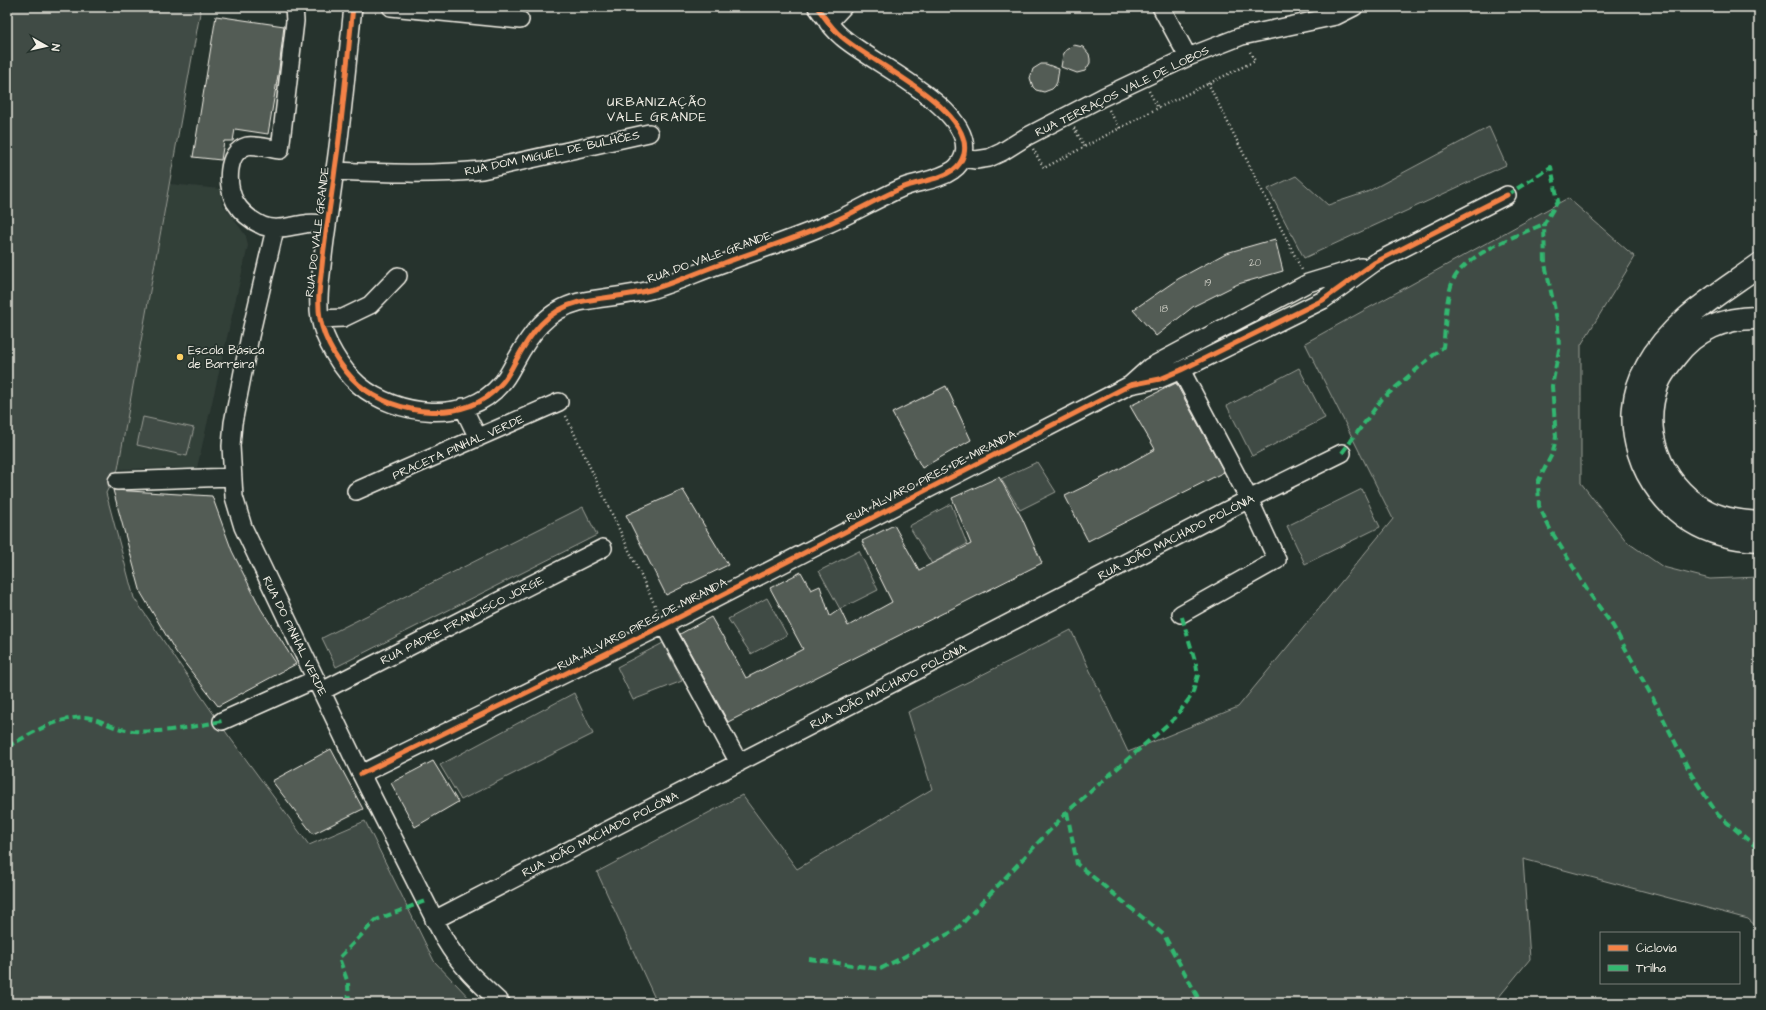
<svg xmlns="http://www.w3.org/2000/svg" width="1766" height="1010" font-family="'Architects Daughter',sans-serif">
  <rect width="100%" height="100%" fill="#26332d"/>
  <filter id="ink" filterUnits="userSpaceOnUse"><feTurbulence type="fractalNoise" baseFrequency=".025" numOctaves="2"/><feDisplacementMap in="SourceGraphic" scale="8" xChannelSelector="R" yChannelSelector="G"/><feConvolveMatrix kernelMatrix="1 2 1 2 8 2 1 2 1" color-interpolation-filters="sRGB"/></filter>
  <g filter="url(#ink)">
    <!-- built -->
    <path fill="#333f39" d="M170,184L220,189L222,203L246,236L248,246L197,468L118,469Z"/>
    <!-- green -->
    <path fill="#414b45" stroke="#9a9e96" d="M7,7H199L200,13L118,469L106,493L134,598L228,735L309,845L365,821L434,961L474,1003H7V532L11,531L7,512Z
      M1489,127L1506,165L1304,258L1268,189L1296,176L1328,205L1367,192Z
      M1568,198L1635,257L1581,345V483L1627,542L1663,567L1710,579L1759,577V929L1748,919L1523,859L1530,959L1494,1003H657L597,872L742,795L797,869L932,789L908,712L1071,630L1128,752L1238,707L1393,519L1305,343Z
      M1299,368L1325,418L1252,456L1227,406Z
      M143,417L194,428L187,456L137,445Z
      M1037,462L1056,492L1020,510L1001,479Z
      M1362,489L1380,527L1305,564L1287,526Z
      M951,504L967,544L932,564L909,526Z
      M583,507L597,535L336,667L322,638Z
      M859,551L878,590L840,609L819,571Z
      M767,598L787,635L751,654L728,619Z
      M663,643L682,681L633,700L617,667Z
      M574,693L593,734L461,800L440,765Z"/>
    <!-- building -->
    <path fill="#525c55" stroke="#f4f1e8" d="M216,16L284,26L279,69L268,134L235,129L233,141H224L221,160L193,157Z
      M1074,45L1083,47L1089,54L1090,59V63L1085,71L1077,73L1061,67L1063,55L1066,50Z
      M1041,64H1046L1059,69L1057,82L1055,86L1052,89L1044,92L1036,90L1033,87L1030,78L1033,69Z
      M1275,239L1283,271L1238,284L1194,306L1156,336L1133,310L1178,279L1226,253Z
      M1176,383L1224,472L1088,541L1065,496L1110,474L1155,449L1130,406Z
      M946,386L971,440L922,468L892,413Z
      M999,477L1022,518L1042,563L728,722L680,634L711,617L722,636L723,635L746,678L803,649L770,588L801,572L811,590L820,586L830,616L840,609L848,626L892,602L862,541L894,525L919,570L971,544L952,498Z
      M113,490L212,496L232,551L261,609L296,664L218,706L176,652L141,593Z
      M683,490L728,565L666,595L626,515Z
      M331,749L363,809L313,834L272,781Z
      M433,761L458,802L415,827L391,783Z"/>
    <g fill="none" stroke-linecap="round" stroke-linejoin="round">
      <defs>
        <path id="minor" d="M294,7L295,21L280,150C272,149 254,144 247,146C225,152 227,186 235,202C241,212 252,221 263,226C277,231 290,226 305,224C311,222 319,224 326,224
          M353,7C347,61 343,115 335,169C331,202 325,234 322,266C320,284 317,301 320,318C324,341 341,369 359,385C396,416 467,425 501,384C507,378 511,369 515,362C530,334 547,310 579,302C603,297 627,296 650,290C675,283 700,271 724,263C758,250 794,239 828,224C854,213 878,198 904,187C921,181 939,180 953,170C959,166 962,161 964,154C974,108 871,63 842,37C832,29 825,18 817,7
          M391,7L520,20
          M1161,7L1188,57
          M828,23L843,7
          M963,158L976,160L989,158L1002,152L1026,137L1103,97L1188,57L1242,36L1336,16L1354,7
          M335,171C384,173 433,175 482,170L649,133
          M275,229L250,336L233,423L231,446L234,497L243,527L361,774L445,940C460,966 480,984 501,1003
          M320,319L343,318L370,305L398,276
          M1130,385L1150,367L1308,283L1361,267
          M463,407L478,438
          M117,481L232,477
          M356,491L559,402
          M1181,614L1277,560L1249,499L1181,370
          M664,625L739,763
          M322,691L603,548
          M222,721L316,679
          M361,774L664,625L1130,385L1160,379L1181,370L1323,300L1374,263L1507,195
          M434,920L1249,499L1342,453"/>
        <path id="highway" d="M1759,265C1719,294 1671,321 1647,366C1616,420 1641,490 1692,522C1711,534 1737,539 1759,540
          M1759,318C1725,317 1695,330 1675,357C1669,365 1662,373 1658,383C1640,430 1660,483 1703,509C1719,519 1741,522 1759,523"/>
      </defs>
      <!-- minor casing -->
      <use href="#minor" stroke="#f4f1e8" stroke-width="20"/>
      <!-- highway casing -->
      <use href="#highway" stroke="#f4f1e8" stroke-width="25"/>
      <!-- path -->
      <path stroke="#f4f1e8" stroke-width="2.5" stroke-dasharray="1 3" stroke-linecap="butt" d="M1208,83L1302,270
        M1149,91L1158,108
        M1109,110L1120,129
        M1074,128L1085,147
        M1033,149L1044,168L1158,108L1255,61L1249,50
        M566,416L658,612"/>
      <!-- minor -->
      <use href="#minor" stroke="#26332d" stroke-width="17"/>
      <!-- highway -->
      <use href="#highway" stroke="#26332d" stroke-width="22"/>
      <!-- quiet -->
      <path stroke="#33b770" stroke-width="4" stroke-dasharray="8 4" stroke-linecap="butt" d="M1507,195L1551,167L1558,201L1544,224L1545,264L1558,324L1559,350L1552,386L1556,437L1553,452L1538,482L1539,506L1550,529L1589,593L1613,626L1656,704L1691,774L1718,815L1759,849
        M1342,453L1382,399L1443,347C1446,325 1445,303 1452,283C1462,255 1518,235 1544,224
        M7,747C30,734 56,718 83,717C95,717 109,726 121,729C151,736 192,727 222,721
        M1067,812L1077,864L1164,935L1201,1003
        M809,959L880,969L956,930L1067,812L1175,718L1192,695L1198,675L1196,664L1181,614
        M349,1003L348,983L339,958L376,920L425,901"/>
      <defs>
        <path id="cycleway" d="M353,7C347,61 343,115 335,169C331,202 325,234 322,266C320,284 317,301 320,318C324,341 341,369 359,385C396,416 467,425 501,384C507,378 511,369 515,362C530,334 547,310 579,302C603,297 627,296 650,290C675,283 700,271 724,263C758,250 794,239 828,224C854,213 878,198 904,187C921,181 939,180 953,170C959,166 962,161 964,154C974,108 871,63 842,37C832,29 825,18 817,7
          M361,774L664,625L1130,385L1160,379L1181,370L1323,300L1374,263L1507,195"/>
      </defs>
      <!-- cycleway casing -->
      <use href="#cycleway" stroke="#26332d" stroke-width="8"/>
      <!-- cycleway -->
      <use href="#cycleway" stroke="#f48246" stroke-width="5"/>
    </g>
  </g>
  <!-- markers -->
  <circle fill="#ffd166" stroke="#26332d" stroke-width="1.5" cx="180" cy="357" r="4"/>
  <g text-anchor="middle" stroke-width="3.5" stroke-linejoin="round" paint-order="stroke">
    <!-- number labels -->
    <g font-size="10" fill="#ccccc3">
      <text x="1255" y="266">20</text>
      <text x="1208" y="286">19</text>
      <text x="1164" y="312">18</text>
    </g>
    <!-- street labels -->
    <g font-size="12" fill="#f4f1e8" stroke="#26332d">
      <text transform="translate(1122 91) rotate(-26)" y="4">RUA TERRAÇOS VALE DE LOBOS</text>
      <text transform="translate(552 153) rotate(-12)" y="4">RUA DOM MIGUEL DE BULHÕES</text>
      <text transform="translate(317 232) rotate(-83)" y="4">RUA DO VALE GRANDE</text>
      <text transform="translate(709 257) rotate(-20)" y="4">RUA DO VALE GRANDE</text>
      <text transform="translate(458 447) rotate(-24)" y="4">PRACETA PINHAL VERDE</text>
      <text transform="translate(931 476) rotate(-27)" y="4">RUA ÁLVARO PIRES DE MIRANDA</text>
      <text transform="translate(1176 537) rotate(-27)" y="4">RUA JOÃO MACHADO POLÓNIA</text>
      <text transform="translate(462 620) rotate(-27)" y="4">RUA PADRE FRANCISCO JORGE</text>
      <text transform="translate(642 624) rotate(-27)" y="4">RUA ÁLVARO PIRES DE MIRANDA</text>
      <text transform="translate(295 636) rotate(64)" y="4">RUA DO PINHAL VERDE</text>
      <text transform="translate(888 686) rotate(-27)" y="4">RUA JOÃO MACHADO POLÓNIA</text>
      <text transform="translate(600 834) rotate(-27)" y="4">RUA JOÃO MACHADO POLÓNIA</text>
    </g>
    <!-- poi labels -->
    <g font-size="12" fill="#f4f1e8" stroke="#26332d" text-anchor="start">
      <text x="188" y="354">Escola Básica<tspan x="188" dy="14">de Barreira</tspan></text>
    </g>
    <!-- neighbourhood labels -->
    <g font-size="13" letter-spacing="1" fill="#f4f1e8" stroke="#26332d">
      <text x="657" y="106">URBANIZAÇÃO<tspan x="657" dy="15">VALE GRANDE</tspan></text>
    </g>
  </g>
  <!-- margin -->
  <rect width="1766" height="1010" fill="none" stroke="#26332d" stroke-width="24"/>
  <rect x="12" y="12" width="1742" height="986" fill="none" stroke="#f4f1e8" stroke-width="1.5" filter="url(#ink)"/>
  <!-- legend -->
  <rect x="1600" y="932" width="140" height="52" fill="#26332d" stroke="#787f78"/>
  <rect x="1608" y="945" width="20" height="6" fill="#f48246" stroke="#787f78"/>
  <text x="1636" y="952" font-size="12" fill="#f4f1e8">Ciclovia</text>
  <rect x="1608" y="965" width="20" height="6" fill="#33b770" stroke="#787f78"/>
  <text x="1636" y="972" font-size="12" fill="#f4f1e8">Trilha</text>
  <!-- north arrow -->
  <g transform="translate(46 46) rotate(98)" stroke="#26332d" stroke-width="3" paint-order="stroke">
  <path d="M0-3L7 15L0 10L-7 15Z" fill="#f4f1e8"/>
  <text y="-6" font-size="11" font-weight="bold" text-anchor="middle" fill="#f4f1e8">N</text>
  </g>
</svg>
